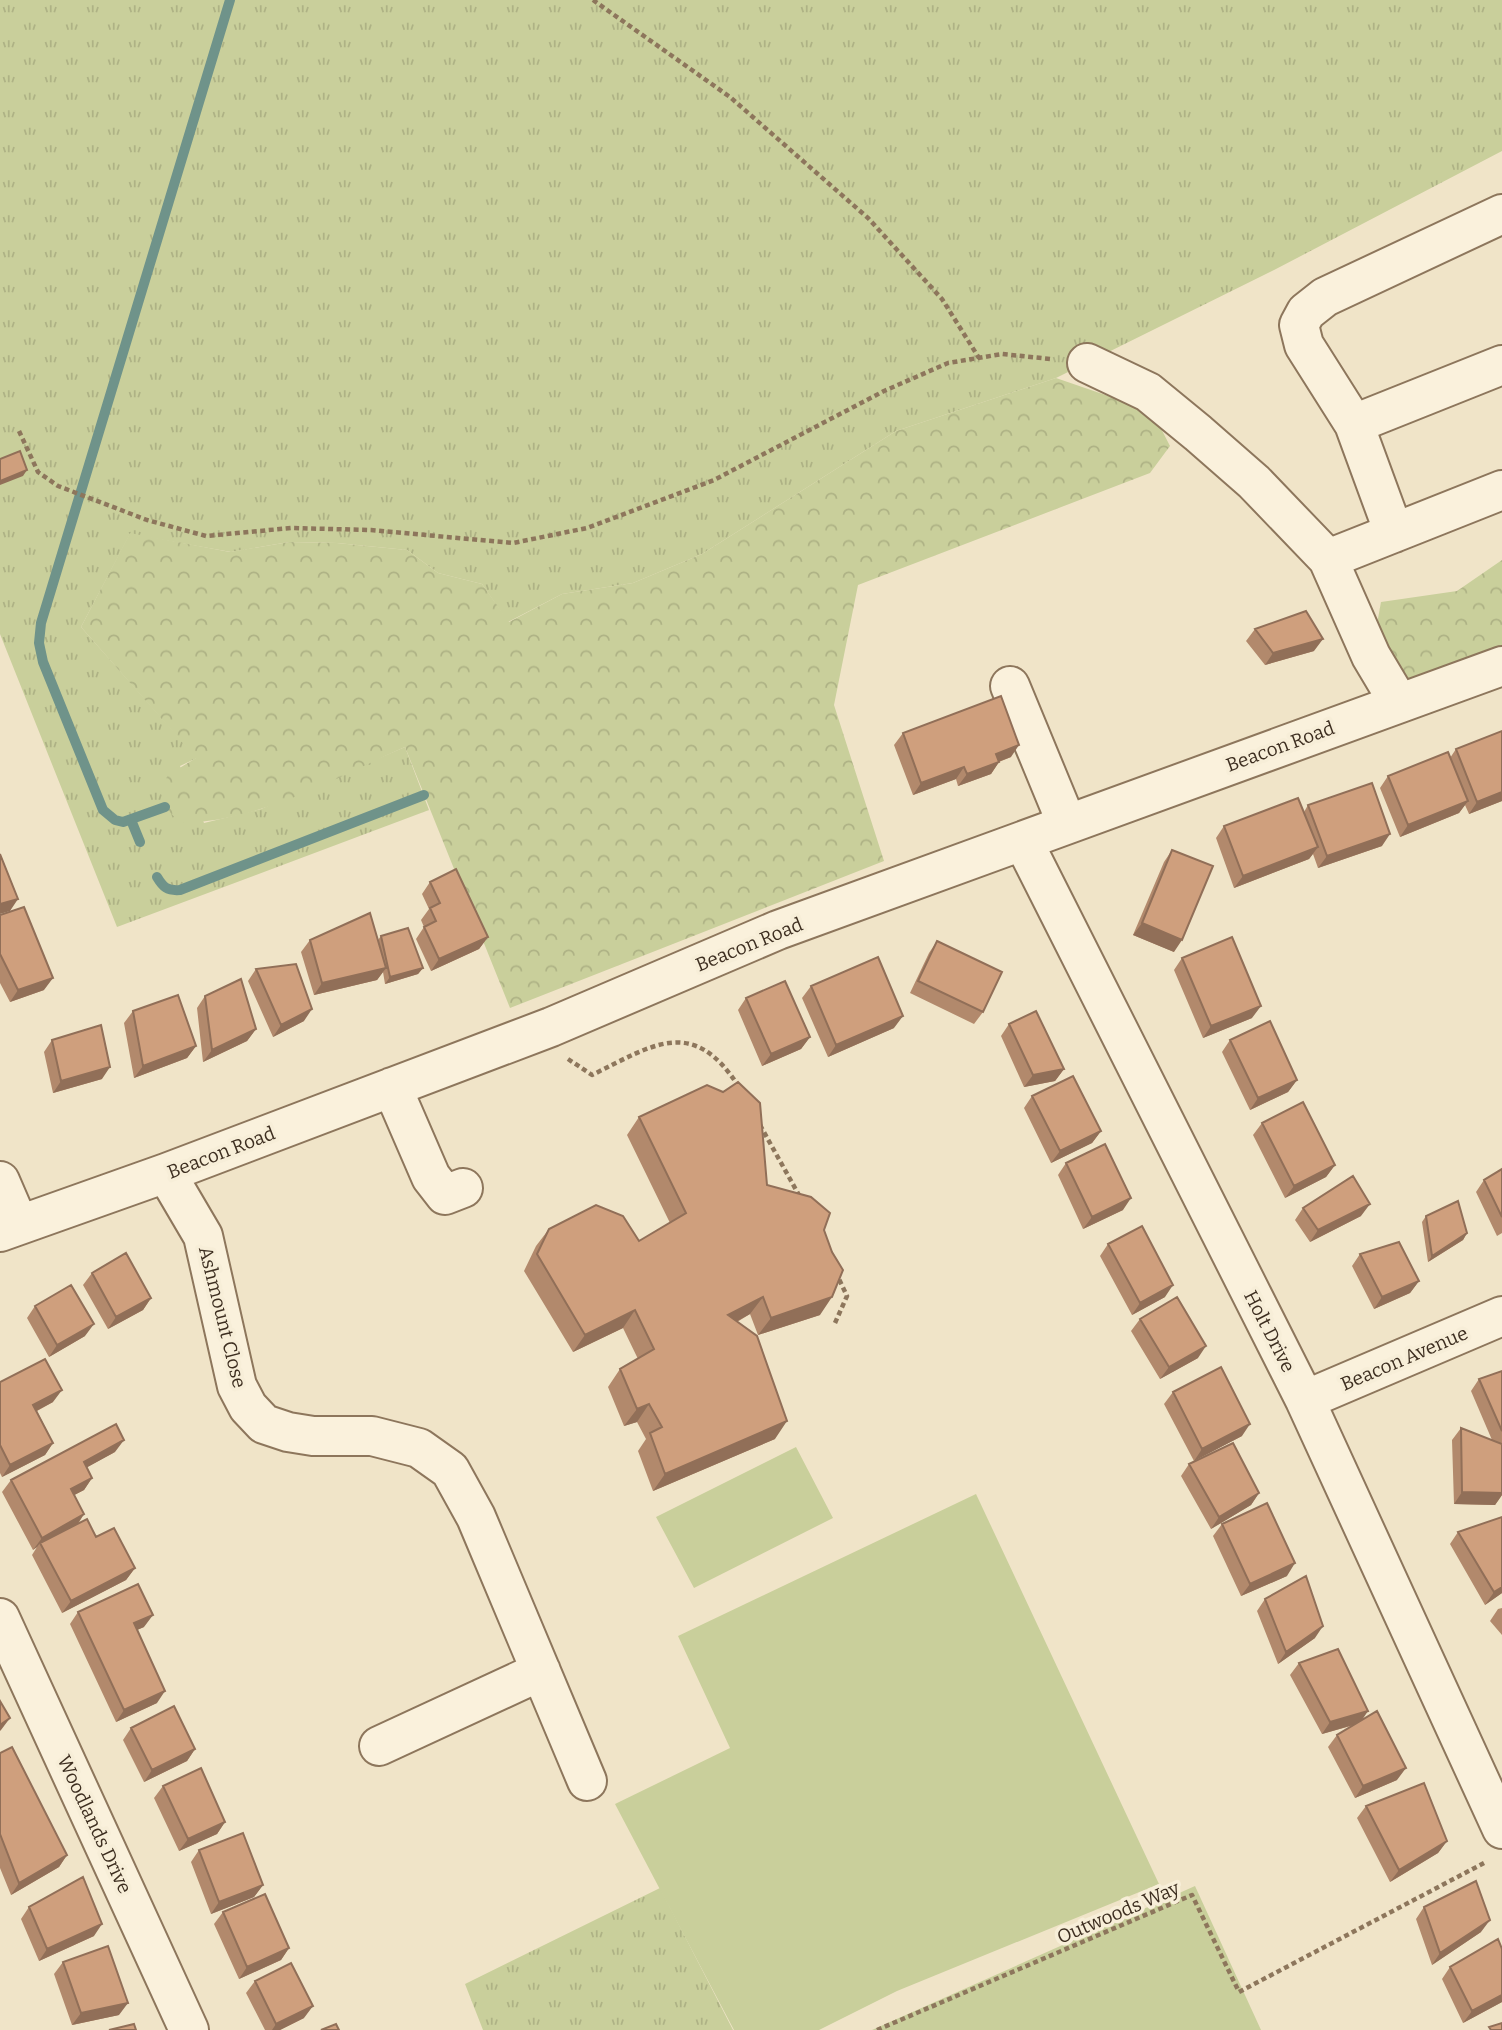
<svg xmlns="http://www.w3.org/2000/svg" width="1502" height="2030" font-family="Bitter,serif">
  <defs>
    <pattern id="grass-tufts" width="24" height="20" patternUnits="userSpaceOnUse" patternTransform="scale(1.75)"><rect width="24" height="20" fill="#c9cf9b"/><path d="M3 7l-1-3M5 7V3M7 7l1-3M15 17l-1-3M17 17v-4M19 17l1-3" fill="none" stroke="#aeb285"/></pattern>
    <pattern id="forest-crowns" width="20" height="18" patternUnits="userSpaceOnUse" patternTransform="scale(1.75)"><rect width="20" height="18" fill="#c9cf9b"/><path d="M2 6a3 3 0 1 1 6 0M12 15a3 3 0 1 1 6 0" fill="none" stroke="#aeb285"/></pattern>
  </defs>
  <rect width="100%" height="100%" fill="#f0e4c8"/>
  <!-- grass -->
  <path fill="url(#grass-tufts)" d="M0,0H1502V151L1276,269L1056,378L896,431L702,554L633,583L562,594L508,622L482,584L438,573L407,550L337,543L289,542L231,552L130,534L81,627L197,758L180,766L204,823L261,809L405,747L429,810L117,927L0,634Z
    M660,1888L733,2030H483L465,1984Z"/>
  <!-- forest -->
  <path fill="url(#forest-crowns)" d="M1056,378L1152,411L1170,446L1150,473L858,585L834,705L884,861L510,1008L405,747C333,779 260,822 180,823L165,807L160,789L168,775L196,758L81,627L130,533L230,552L289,542L337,543L407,550L438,573L482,584L509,622L562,594L633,583L702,554L896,431Z
    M1502,560V664L1399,703L1371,657L1381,602L1457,591Z"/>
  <!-- garden -->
  <path fill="#c9cf9b" d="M796,1447L833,1518L694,1588L656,1517Z
    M976,1494L1159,1884L897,1991L819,2030H734L615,1804L730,1748L678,1636Z
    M1195,1886L1261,2030H872Z"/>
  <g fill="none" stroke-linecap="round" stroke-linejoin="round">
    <!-- stream -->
    <path stroke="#6f938a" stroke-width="10" d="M165,807L123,822L115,820L103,810L43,662L39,643L41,623L230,0
      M131,820L140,842
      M157,877C163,887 167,891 180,890L424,795"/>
    <defs>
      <path id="minor" d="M1087,363L1148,392L1198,433L1254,482L1328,559L1371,656L1399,703
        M1354,424L1502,365
        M1394,533L1354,424L1304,345L1299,325L1306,312L1325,297L1502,214
        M1328,559L1502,490
        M1010,686L1067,824
        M1023,841L1305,1400L1502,1829
        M392,1087L431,1177L445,1195L463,1188
        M166,1173L203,1236L237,1386L248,1407L264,1424L288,1432L313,1436H372L419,1448L450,1470L476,1517L587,1781
        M0,1181L19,1225
        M0,1232L166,1173L551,1027L778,930L1502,666
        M1305,1400L1502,1316
        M0,1618L189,2030
        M379,1746L541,1671"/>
    </defs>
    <!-- minor casing -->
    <use href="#minor" stroke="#8d765c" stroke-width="42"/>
    <!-- path -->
    <path stroke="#8d765c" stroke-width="4.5" stroke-dasharray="5 3.5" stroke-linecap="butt" d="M593,0L730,97L868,218L942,299L979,358
      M19,431L38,472L58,486L147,520L206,536L291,528L371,530L513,543L587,528L714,480L884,391L948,363L1002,354L1051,359
      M568,1059L592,1075C653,1045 693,1015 739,1087
      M760,1125L800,1197
      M835,1323L847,1296L838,1277
      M877,2030L1192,1895L1239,1992L1484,1863"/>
    <!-- minor -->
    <use href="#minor" stroke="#faf1dc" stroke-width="38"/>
  </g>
  <!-- wall -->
  <path fill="#b2896c" d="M1255,629L1314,651L1265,665L1246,641Z
    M1502,731V801L1469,814L1465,805L1459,813L1400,837L1380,788L1388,776L1450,758L1456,749Z
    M903,733L1011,757L999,762L991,774L958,786L956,779L913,795L894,745Z
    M1308,805L1382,846L1318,868L1313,854L1309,859L1234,888L1216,838L1224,826L1304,812Z
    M1172,850L1174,952L1133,935L1164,862Z
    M430,882L488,937L479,949L431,971L416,939L424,927L421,920L429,909L422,894Z
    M0,915L44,990L10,1002L0,983Z
    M381,936L423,968L418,974L385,984L383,972L377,980L314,995L301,952L310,940H378Z
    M937,941L983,1012L974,1024L910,993L929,953Z
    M1182,958L1252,1018L1203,1038L1174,970Z
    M256,969L304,1021L273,1037L248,981Z
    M811,986L894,1028L828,1057L802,998Z
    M205,996L256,1029L247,1041L203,1062L197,1008Z
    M746,998L810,1037L801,1049L762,1066L738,1010Z
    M133,1011L196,1046L187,1058L134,1078L124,1023Z
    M1009,1024L1064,1069L1055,1081L1024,1087L1001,1036Z
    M52,1040L102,1079L53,1093L44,1052Z
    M1230,1040L1297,1080L1288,1092L1250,1110L1222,1052Z
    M1032,1096L1101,1131L1092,1143L1051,1163L1024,1108Z
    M639,1117L767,1185L824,1230L820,1315L758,1335L750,1314L737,1322L775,1439L653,1491L638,1451L646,1439L637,1422L624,1426L608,1387L620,1369L638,1359L623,1328L573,1352L524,1271L536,1246L549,1229L639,1241L670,1223L627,1135Z
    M1262,1123L1335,1165L1326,1177L1285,1198L1253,1135Z
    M1066,1163L1123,1210L1083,1229L1058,1175Z
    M1502,1169V1233L1497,1236L1476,1192L1484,1180Z
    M1303,1208L1361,1216L1310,1242L1295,1220Z
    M1426,1216L1467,1233L1463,1240L1428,1262L1422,1222Z
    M1108,1244L1165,1297L1132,1315L1100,1256Z
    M1360,1254L1419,1281L1410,1293L1374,1309L1352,1266Z
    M92,1273L151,1298L143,1310L108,1329L83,1285Z
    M35,1306L85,1336L49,1357L27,1318Z
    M1140,1319L1198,1358L1160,1379L1131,1331Z
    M1502,1371V1495L1495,1505L1454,1504L1452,1440L1461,1428L1492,1440L1471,1391L1479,1379Z
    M0,1382L53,1402L37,1411L53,1443L45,1455L2,1477L0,1473Z
    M1173,1392L1242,1436L1194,1461L1164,1404Z
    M115,1452L87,1467L92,1478L84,1490L74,1495L84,1514L78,1524L135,1568L126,1580L62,1613L32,1555L37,1547L33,1550L2,1492L11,1480Z
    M1189,1464L1259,1493L1251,1505L1211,1529L1181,1476Z
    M1502,1517V1593L1485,1605L1450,1544L1458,1532Z
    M1222,1524L1287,1576L1241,1596L1213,1536Z
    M1265,1599L1315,1638L1278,1664L1257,1611Z
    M1502,1608V1635L1490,1621L1498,1609Z
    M78,1612L144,1627L137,1630L157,1703L116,1722L70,1624Z
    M1299,1663L1362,1720L1397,1780L1355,1798L1328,1747L1337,1735L1354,1725L1322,1734L1290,1675Z
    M131,1728L195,1749L187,1761L144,1782L123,1740Z
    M0,1753L67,1855L59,1867L11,1895L0,1868Z
    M163,1786L225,1822L217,1834L179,1851L154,1798Z
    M1366,1806L1447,1841L1438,1853L1390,1882L1357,1818Z
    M199,1850L263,1885L254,1897L211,1914L191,1862Z
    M29,1907L94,1936L39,1961L21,1919Z
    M1424,1907L1481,1932L1432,1965L1416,1919Z
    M223,1912L289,1948L281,1960L239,1979L214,1924Z
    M63,1962L119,2015L72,2025L54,1974Z
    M1450,1967L1502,2002L1463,2023L1442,1979Z
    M255,1981L304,2018L280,2030H265L246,1993Z"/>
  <!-- shaded-wall -->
  <path fill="#916f58" d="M27,470L23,476L0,485V481Z
    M1323,639L1314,651L1265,665L1273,653Z
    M1019,745L1011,757L987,766L996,754Z
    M999,762L991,774L958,786L967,774Z
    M964,767L956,779L913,795L921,783Z
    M1502,792V801L1469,814L1477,802Z
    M1468,801L1459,813L1400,837L1408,825Z
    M1390,834L1382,846L1318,868L1327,856Z
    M1318,847L1309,859L1234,888L1243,876Z
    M18,899L10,911L0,914V904Z
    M1142,923L1182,940L1174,952L1133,935Z
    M488,937L479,949L431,971L439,959Z
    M386,968L377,980L314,995L322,983Z
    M423,968L418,974L385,984L390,977Z
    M53,978L44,990L10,1002L18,990Z
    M1261,1006L1252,1018L1203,1038L1211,1026Z
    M312,1009L304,1021L273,1037L281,1025Z
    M903,1016L894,1028L828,1057L836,1045Z
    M256,1029L247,1041L203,1062L212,1050Z
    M810,1037L801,1049L762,1066L771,1054Z
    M196,1046L187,1058L134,1078L143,1066Z
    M110,1067L102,1079L53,1093L61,1081Z
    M1064,1069L1055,1081L1024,1087L1033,1075Z
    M1297,1080L1288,1092L1250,1110L1258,1098Z
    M1101,1131L1092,1143L1051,1163L1060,1151Z
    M1335,1165L1326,1177L1285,1198L1294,1186Z
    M1131,1198L1123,1210L1083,1229L1092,1217Z
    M1370,1204L1361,1216L1310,1242L1318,1230Z
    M1467,1233L1463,1240L1428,1262L1432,1256Z
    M1419,1281L1410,1293L1374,1309L1382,1297Z
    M1173,1285L1165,1297L1132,1315L1140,1303Z
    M763,1297L750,1314L716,1333L728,1315Z
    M832,1297L820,1315L758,1335L771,1318Z
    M151,1298L143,1310L108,1329L116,1317Z
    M635,1310L623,1328L573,1352L585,1335Z
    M94,1324L85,1336L49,1357L57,1345Z
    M1206,1346L1198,1358L1160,1379L1169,1367Z
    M62,1390L53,1402L25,1417L33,1405Z
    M649,1404L637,1422L624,1426L637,1409Z
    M787,1421L775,1439L653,1491L665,1474Z
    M1250,1424L1242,1436L1194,1461L1202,1449Z
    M124,1440L115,1452L75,1474L84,1462Z
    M53,1443L45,1455L2,1477L10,1465Z
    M92,1478L84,1490L63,1501L71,1489Z
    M1462,1492L1502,1493V1495L1495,1505L1454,1504Z
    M1259,1493L1251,1505L1211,1529L1219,1517Z
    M84,1514L76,1526L40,1543L37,1547L33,1550L42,1538Z
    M1295,1563L1287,1576L1241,1596L1250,1584Z
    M135,1568L126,1580L62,1613L71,1601Z
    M1502,1587V1593L1485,1605L1494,1592Z
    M153,1615L144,1627L125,1635L134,1623Z
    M1323,1626L1315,1638L1278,1664L1286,1652Z
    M165,1691L157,1703L116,1722L124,1710Z
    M1368,1711L1360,1723L1322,1734L1330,1722Z
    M10,1718L1,1730L0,1731V1725Z
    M195,1749L187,1761L144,1782L152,1770Z
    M1406,1768L1397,1780L1355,1798L1363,1786Z
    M225,1822L217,1834L179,1851L188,1839Z
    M1447,1841L1438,1853L1390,1882L1399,1870Z
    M67,1855L59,1867L11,1895L19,1883Z
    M263,1885L254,1897L211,1914L219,1902Z
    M1490,1920L1481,1932L1432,1965L1440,1953Z
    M102,1924L94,1936L39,1961L47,1949Z
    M289,1948L281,1960L239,1979L247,1967Z
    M1502,1995V2002L1463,2023L1472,2011Z
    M128,2003L119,2015L72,2025L81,2013Z
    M313,2006L304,2018L280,2030H272L276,2024Z"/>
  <!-- building -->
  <path fill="#cf9f7d" stroke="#916f58" stroke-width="2" d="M20,451L27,470L0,481V459Z
    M1306,611L1323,639L1273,653L1255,629Z
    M1001,696L1019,745L996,754L999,762L967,774L964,767L921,783L903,733Z
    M1502,731V792L1477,802L1456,749Z
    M1448,752L1468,801L1408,825L1388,776Z
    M1372,783L1390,834L1327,856L1308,805Z
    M1298,798L1318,847L1243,876L1224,826Z
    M1172,850L1213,866L1182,940L1142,923Z
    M0,854L18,899L0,904Z
    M456,869L488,937L439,959L424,927L436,921L430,908L440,903L430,882Z
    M24,907L53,978L18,990L0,954V915Z
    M370,913L386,968L322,983L310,940Z
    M408,928L423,968L390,977L381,936Z
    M1232,937L1261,1006L1211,1026L1182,958Z
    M937,941L1002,972L983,1012L918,981Z
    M878,957L903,1016L836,1045L811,986Z
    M296,964L312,1009L281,1025L256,969Z
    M241,979L256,1029L212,1050L205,996Z
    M785,981L810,1037L771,1054L746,998Z
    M178,995L196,1046L143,1066L133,1011Z
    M1036,1011L1064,1069L1033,1075L1009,1024Z
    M1270,1021L1297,1080L1258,1098L1230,1040Z
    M101,1025L110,1067L61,1081L52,1040Z
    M1073,1076L1101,1131L1060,1151L1032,1096Z
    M738,1082L760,1103L767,1185L811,1197L830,1213L824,1230L832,1252L843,1270L832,1297L771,1318L763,1297L728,1315L757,1336L787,1421L665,1474L650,1433L662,1427L649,1404L637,1409L620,1369L654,1349L635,1310L585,1335L537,1254L549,1229L596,1205L623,1216L639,1241L686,1213L639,1117L707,1085L723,1092Z
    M1303,1102L1335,1165L1294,1186L1262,1123Z
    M1105,1144L1131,1198L1092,1217L1066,1163Z
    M1502,1169V1217L1484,1180Z
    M1353,1176L1370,1204L1318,1230L1303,1208Z
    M1458,1201L1467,1233L1432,1256L1426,1216Z
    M1142,1226L1173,1285L1140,1303L1108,1244Z
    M1399,1242L1419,1281L1382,1297L1360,1254Z
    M126,1253L151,1298L116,1317L92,1273Z
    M71,1285L94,1324L57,1345L35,1306Z
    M1177,1297L1206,1346L1169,1367L1140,1319Z
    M45,1359L62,1390L33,1405L53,1443L10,1465L0,1445V1382Z
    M1221,1367L1250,1424L1202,1449L1173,1392Z
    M1502,1371V1431L1479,1379Z
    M116,1424L124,1440L84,1462L92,1478L71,1489L84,1514L42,1538L11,1480Z
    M1461,1428L1502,1444V1493L1462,1492Z
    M1233,1443L1259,1493L1219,1517L1189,1464Z
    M1267,1503L1295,1563L1250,1584L1222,1524Z
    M1502,1517V1587L1494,1592L1458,1532Z
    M87,1519L96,1537L114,1528L135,1568L71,1601L40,1543Z
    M1306,1576L1323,1626L1286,1652L1265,1599Z
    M138,1584L153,1615L134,1623L165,1691L124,1710L78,1612Z
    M1338,1649L1368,1711L1330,1722L1299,1663Z
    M0,1701L10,1718L0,1725Z
    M174,1706L195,1749L152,1770L131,1728Z
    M1377,1711L1406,1768L1363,1786L1337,1735Z
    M12,1747L67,1855L19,1883L0,1834V1753Z
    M201,1768L225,1822L188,1839L163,1786Z
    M1424,1783L1447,1841L1399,1870L1366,1806Z
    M243,1833L263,1885L219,1902L199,1850Z
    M83,1877L102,1924L47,1949L29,1907Z
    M1476,1881L1490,1920L1440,1953L1424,1907Z
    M265,1894L289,1948L247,1967L223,1912Z
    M1498,1939L1502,1949V1995L1472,2011L1450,1967Z
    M108,1946L128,2003L81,2013L63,1962Z
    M291,1963L313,2006L276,2024L255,1981Z
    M1502,2023V2030H1491L1489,2027Z
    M134,2024L136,2030H109Z
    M336,2024L339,2030H321Z"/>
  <g text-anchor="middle" stroke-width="7" stroke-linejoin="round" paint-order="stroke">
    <!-- street labels -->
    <g font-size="19" fill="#3d2e20" stroke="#f7eed8">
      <text transform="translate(1280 746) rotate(-20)" y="7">Beacon Road</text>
      <text transform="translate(749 944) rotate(-22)" y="7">Beacon Road</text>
      <text transform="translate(221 1152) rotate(-21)" y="7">Beacon Road</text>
      <text transform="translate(223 1317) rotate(76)" y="7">Ashmount Close</text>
      <text transform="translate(1270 1331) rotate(63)" y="7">Holt Drive</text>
      <text transform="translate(1404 1358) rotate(-23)" y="7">Beacon Avenue</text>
      <text transform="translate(95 1824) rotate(65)" y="7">Woodlands Drive</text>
      <text transform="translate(1118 1912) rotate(-23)" y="7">Outwoods Way</text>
    </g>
  </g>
</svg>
